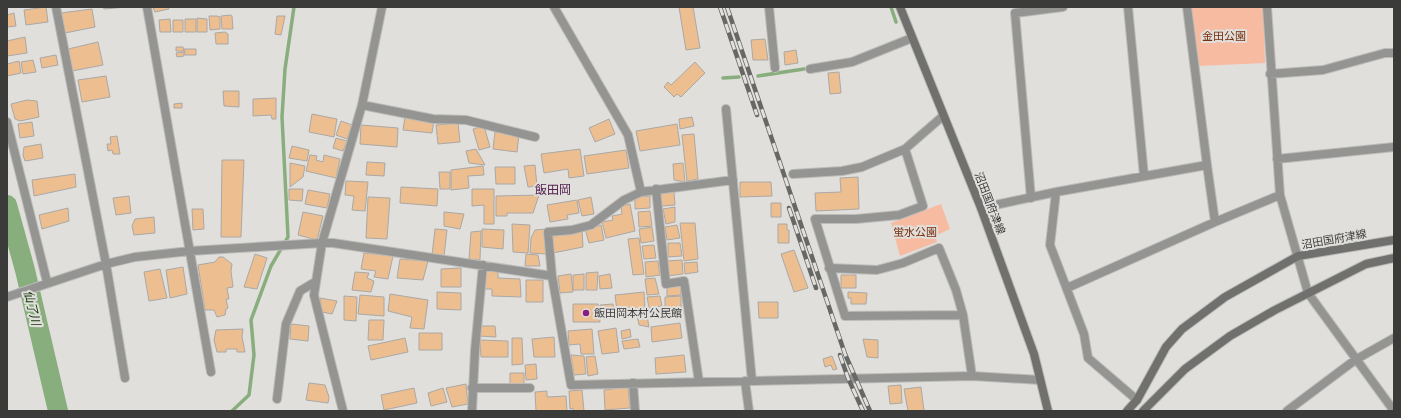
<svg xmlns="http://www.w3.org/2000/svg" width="1401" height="418" font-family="'Titillium Web','Noto Sans JP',sans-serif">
  <rect width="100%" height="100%" fill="#e0dfdc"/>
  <!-- green -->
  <path fill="#f7bba2" d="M1191,7H1263L1265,63L1198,66Z
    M941,204L950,229L935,236L937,242L900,256L891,223Z"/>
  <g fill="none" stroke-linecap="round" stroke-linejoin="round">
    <!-- stream -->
    <path stroke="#89ae7d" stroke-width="3.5" d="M891,7L896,22
      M758,76L804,69
      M723,78L739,77
      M232,411L249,395L254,355L251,320L271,266L288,237L282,117L285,69L294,7"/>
    <!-- river -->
    <path stroke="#89ae7d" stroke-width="20" d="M7,205L25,270L58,411"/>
  </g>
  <!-- building -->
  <path fill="#edbf90" stroke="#aaa8a6" d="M46,7L48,22L26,25L24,10Z
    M103,7H127L104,9Z
    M153,7H168L169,9L155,12Z
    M679,7H693L700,48L686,50Z
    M92,9L95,27L65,33L61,13Z
    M14,13L16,26L7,27V15Z
    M230,15L232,16L233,29H222L221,16Z
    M209,16H217L220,17V29L210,30Z
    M277,16H285L281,35L275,34Z
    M197,18L207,19V32H197Z
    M170,19L171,32H160L159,20Z
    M185,19H196V32H185Z
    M173,20H183V32H173Z
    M225,32L228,34V44H216L215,33Z
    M25,37L27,53L7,56V41Z
    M765,39L768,60H753L751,40Z
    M98,42L103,65L72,71L68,49Z
    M176,47H183L184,51H176Z
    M184,49H196V55H185Z
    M796,50L798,63L785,65L784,52Z
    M184,52V56L177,57L176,53Z
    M56,55L58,65L42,68L40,58Z
    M33,60L36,72L23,74L21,62Z
    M19,61L21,73L7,76V64Z
    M695,62L705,73L681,97L677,94L674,97L664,87L668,82L671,85Z
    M839,72L841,93L830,94L828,73Z
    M106,76L110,97L82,102L78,80Z
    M223,91H239V107L224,106Z
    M276,98V119H272L271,115L253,116V99Z
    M27,100L37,101L39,117L20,121L15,119L11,104Z
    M182,103V108H174V104Z
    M312,114L337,119L334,137L309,132Z
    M405,117L434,120L432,133L403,130Z
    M692,117L694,126L680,129L679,119Z
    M609,119L615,134L595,142L589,128Z
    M341,121L352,125L347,139L336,135Z
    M32,122L34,136L20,138L18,124Z
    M458,123L460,142L438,144L436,125Z
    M677,124L680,145L640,151L636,131Z
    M361,125L398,128L397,147L360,144Z
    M484,126L490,147L479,150L473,129Z
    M495,132L519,134L517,152L493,149Z
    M694,134L698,179L687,181L682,135Z
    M117,136L120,154H113L112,150L108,151L107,144H111L110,137Z
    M336,138L347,141L343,151L333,148Z
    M41,144L43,158L25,161L23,155L24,147Z
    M292,146L309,150L307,161L289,158Z
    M476,149L485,165L469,163L466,151Z
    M580,149L584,176L569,178L568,169L544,173L541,154Z
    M626,150L629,168L587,174L584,156Z
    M310,155L317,156L316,160L323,162L324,155L340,159L336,178L306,171Z
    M222,160H244L241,237H221Z
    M367,162L385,163L384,176L366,175Z
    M290,163L305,166L303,177L290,187Z
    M683,163L685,182L674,180L673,164Z
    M535,165L537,186L528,187L524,166Z
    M483,166L484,175L468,176L469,188L451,190V170Z
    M495,167H515V184H496Z
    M439,172H450V189H440Z
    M75,174L76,187L34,196L32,180Z
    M858,177L859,209L816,211L815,193L841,192L840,178Z
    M346,181L368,182L365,211L352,210L354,196L345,195Z
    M740,182H771L772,196L740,197Z
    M401,187L438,189L437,206L400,203Z
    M289,189H303L302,201L289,200Z
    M472,189H494V224H484V205L472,206Z
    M308,190L330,194L327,208L305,204Z
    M674,192L675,205L662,206L660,194Z
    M539,195L533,213H507V216H496V196Z
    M129,196L131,213L116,215L113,198Z
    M650,196V208L635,209V197Z
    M368,197L390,198L387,239L366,238Z
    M591,197L594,214L582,216L578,200Z
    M577,200L579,213L567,215L568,219L550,222L547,205Z
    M771,203H781V217H771Z
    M630,204L635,231L606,238L602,222L613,220L612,216L622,214L621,206Z
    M675,207V222L666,224L663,209Z
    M68,208L69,221L42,229L39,215Z
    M192,209H203L204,229L193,230Z
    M650,211L652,226L639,227L638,212Z
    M303,212L323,216L317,240L298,235Z
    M444,212L464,214L460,229L444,226Z
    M154,217L155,233L134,235L132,226L135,219Z
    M680,223H695L698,259L684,261Z
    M512,224L530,225L528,253L513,252Z
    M778,224H787V230H789V243H778Z
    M601,225L604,240L589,243L585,229Z
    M677,225L680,238L667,240L665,227Z
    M652,227L654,241L641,243L639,229Z
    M435,229L447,230L444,256L432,255Z
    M482,229L504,230L503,249L482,247Z
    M546,229L547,254L530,253L531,238L535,230Z
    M481,231L480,260L469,259L471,232Z
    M582,231L583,247L553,253L551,235Z
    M639,238L644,274L633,275L628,239Z
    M668,243H680L682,256L668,257Z
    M654,245L656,258L644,259L642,246Z
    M794,250L808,288L794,292L781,254Z
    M364,253L393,256L388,279L374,277L376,271L361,269Z
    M255,254L267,258L257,289L244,287Z
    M526,254L538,255L540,266H525Z
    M219,257H223L232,264L231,271L233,287L227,288L229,299H226L228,308L226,309L225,315L217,317L214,310H205L198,265L215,262Z
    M400,259L428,261L423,280L397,278Z
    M682,260L683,274L667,276L666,261Z
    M658,261L660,275L646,277L645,262Z
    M697,262L698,272L685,274L684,263Z
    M183,267L187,294L170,298L166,270Z
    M461,268V287H441V269Z
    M160,269L167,298L149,301L144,272Z
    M485,271H498V278L520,279L521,297L492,296V289H484Z
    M355,272L369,273L367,278L374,281L371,292L352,290Z
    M598,272L597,290H586V273Z
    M571,274L573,292L560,293L558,276Z
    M584,274V290H573V275Z
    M610,274L612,288L600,289L599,276Z
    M841,275H856V288H841Z
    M655,278L659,294L647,295L645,279Z
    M526,280H543V302H526Z
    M680,284L681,295L667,296V285Z
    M437,292L461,293V310L437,309Z
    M644,292L645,308L617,311L615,295Z
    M848,292L867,293L866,304H851V298H848Z
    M390,294L428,300L424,329L410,328L412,317L388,311Z
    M360,295L384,297V316L358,314Z
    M344,296L357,297L356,321L344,320Z
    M660,296L662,306L649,308L647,297Z
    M681,296V307L665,309V297Z
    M320,298L337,301L332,314L322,312Z
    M758,302H778V318H759Z
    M573,304H598L600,322H573Z
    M613,304L615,316L601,317L600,305Z
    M646,310L649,327L639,325L636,311Z
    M369,320H384L383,340H368Z
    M680,323L682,338L652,342L651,327Z
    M291,324L309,326L308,341L290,339Z
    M479,326H495L496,337L479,336Z
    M616,328L619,352L602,354L598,331Z
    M243,329L242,337L245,352H237V349H226V352H217L214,340L216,330Z
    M592,329L594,354H581L580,344L569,345L568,331Z
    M630,329L631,337L622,339L621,331Z
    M419,333H442V350H419Z
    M554,337L555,357H534L532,339Z
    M405,338L408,352L371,360L368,346Z
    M512,338H522L523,364L512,365Z
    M638,339L640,347L624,349L622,341Z
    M863,339L878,340V358L867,357Z
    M480,340L508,341V357H481Z
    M571,355L584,356L586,374L574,375Z
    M684,355L686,372L656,374L655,358Z
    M595,356L598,374L588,376L586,357Z
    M832,356L837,369L833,370L831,365L825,367L823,359Z
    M536,364L537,379L526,380L525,365Z
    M510,373H524V386H510Z
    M309,383L325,385L329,397L328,403L306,400Z
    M466,384L468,404L452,407L446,388Z
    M901,385L902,403L890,404L888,386Z
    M628,387L630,408L605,410L604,390Z
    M921,387L924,411H908L904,389Z
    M414,388L417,403L384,410L381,395Z
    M443,388L447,402L431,406L428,393Z
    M582,390L584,411H573V408L570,409L569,391Z
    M547,391V397L566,396L567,411H536L535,392Z"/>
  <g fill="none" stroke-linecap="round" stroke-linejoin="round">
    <defs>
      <path id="minor" d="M56,7L106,264L125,378
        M147,7L211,372
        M554,7L628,135L641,192
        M769,7L775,68
        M1128,7L1144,176
        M1187,7L1207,165
        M1267,7L1280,195
        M810,69L852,62L912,38
        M1270,74L1323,70L1385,53H1394
        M362,105L433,119L466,120L535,137
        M726,109L752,381
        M7,122L47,282
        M905,149L923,206L899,215L856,219H815L845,316L963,315
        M1277,159L1394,147
        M793,174L842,171L862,167L905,149L943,116
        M656,189L666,284L684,281L699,382
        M1056,192L1050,245L1084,334L1088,358L1137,400
        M1031,198L1015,13L1063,7
        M981,208L1056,192L1207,165L1215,222L1280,195L1308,293L1394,411
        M829,268L877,270L903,263L939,248L956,290L963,315L972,376
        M552,276L548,232L572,230L591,225L624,200L641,192L733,180
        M1067,288L1215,222
        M19,293L106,264L135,257L190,251L322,243H333L552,276L571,385L972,376L1040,380
        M633,383L635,411
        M472,388H530
        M277,399L286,324L300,291L315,282
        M343,411L314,295L322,243L362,105L382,7
        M472,411L475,350L483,265
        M1287,411L1355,360L1394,338"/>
      <path id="tertiary" d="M7,297L19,293
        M745,381L749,411"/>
      <path id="secondary" d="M900,7L981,208L1034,354L1048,411
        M1127,411L1137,400L1166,347L1182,329L1225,297L1298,256L1394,240
        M1143,411L1185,369L1230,336L1275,310L1366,264L1394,258"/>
    </defs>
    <!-- minor casing -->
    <use href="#minor" stroke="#bcbbb8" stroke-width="10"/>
    <!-- tertiary casing -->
    <use href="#tertiary" stroke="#bcbbb8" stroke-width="10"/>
    <!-- secondary casing -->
    <use href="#secondary" stroke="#bcbbb8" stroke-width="10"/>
    <!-- minor -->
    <use href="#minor" stroke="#949493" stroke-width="8"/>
    <!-- tertiary -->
    <use href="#tertiary" stroke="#949493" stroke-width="8"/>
    <!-- secondary -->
    <use href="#secondary" stroke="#70706e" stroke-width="8"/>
    <defs>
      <path id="rail" d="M720,7L757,115
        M727,7L845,354L870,411
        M789,208L816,288
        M840,355L848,378L863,411"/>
    </defs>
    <!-- rail casing -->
    <use href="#rail" stroke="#676765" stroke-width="4.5"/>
    <!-- rail -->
    <use href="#rail" stroke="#e0dfdc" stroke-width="3" stroke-dasharray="9" stroke-linecap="butt"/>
  </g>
  <!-- markers -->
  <circle fill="#8a1d82" stroke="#e0dfdc" stroke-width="1.5" cx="586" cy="313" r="4"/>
  <g text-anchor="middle" stroke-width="4" stroke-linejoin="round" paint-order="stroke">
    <!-- park labels -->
    <g font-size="11" fill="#772f0b" stroke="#e0dfdc">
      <text x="1224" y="40">金田公園</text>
      <text x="915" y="236">蛍水公園</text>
    </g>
    <!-- street labels -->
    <g font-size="11" fill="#3b3b3a" stroke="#e0dfdc">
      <text transform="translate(990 203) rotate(69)" y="4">沼田国府津線</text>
      <text transform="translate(1334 239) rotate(-10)" y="4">沼田国府津線</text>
    </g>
    <!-- poi labels -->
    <g font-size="11" fill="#3b3b3a" stroke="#e0dfdc" text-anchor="start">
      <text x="594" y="317">飯田岡本村公民館</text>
    </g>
    <!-- neighbourhood labels -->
    <g font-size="12" fill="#552250" stroke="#e0dfdc">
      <text x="553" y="194">飯田岡</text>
    </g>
    <!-- water labels -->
    <g font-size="12" font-style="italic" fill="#0f3400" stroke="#e0dfdc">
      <text transform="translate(32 308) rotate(76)" y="4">仙了川</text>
    </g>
  </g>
  <!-- border -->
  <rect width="1401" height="418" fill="none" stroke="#3b3b3a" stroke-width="16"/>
</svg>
